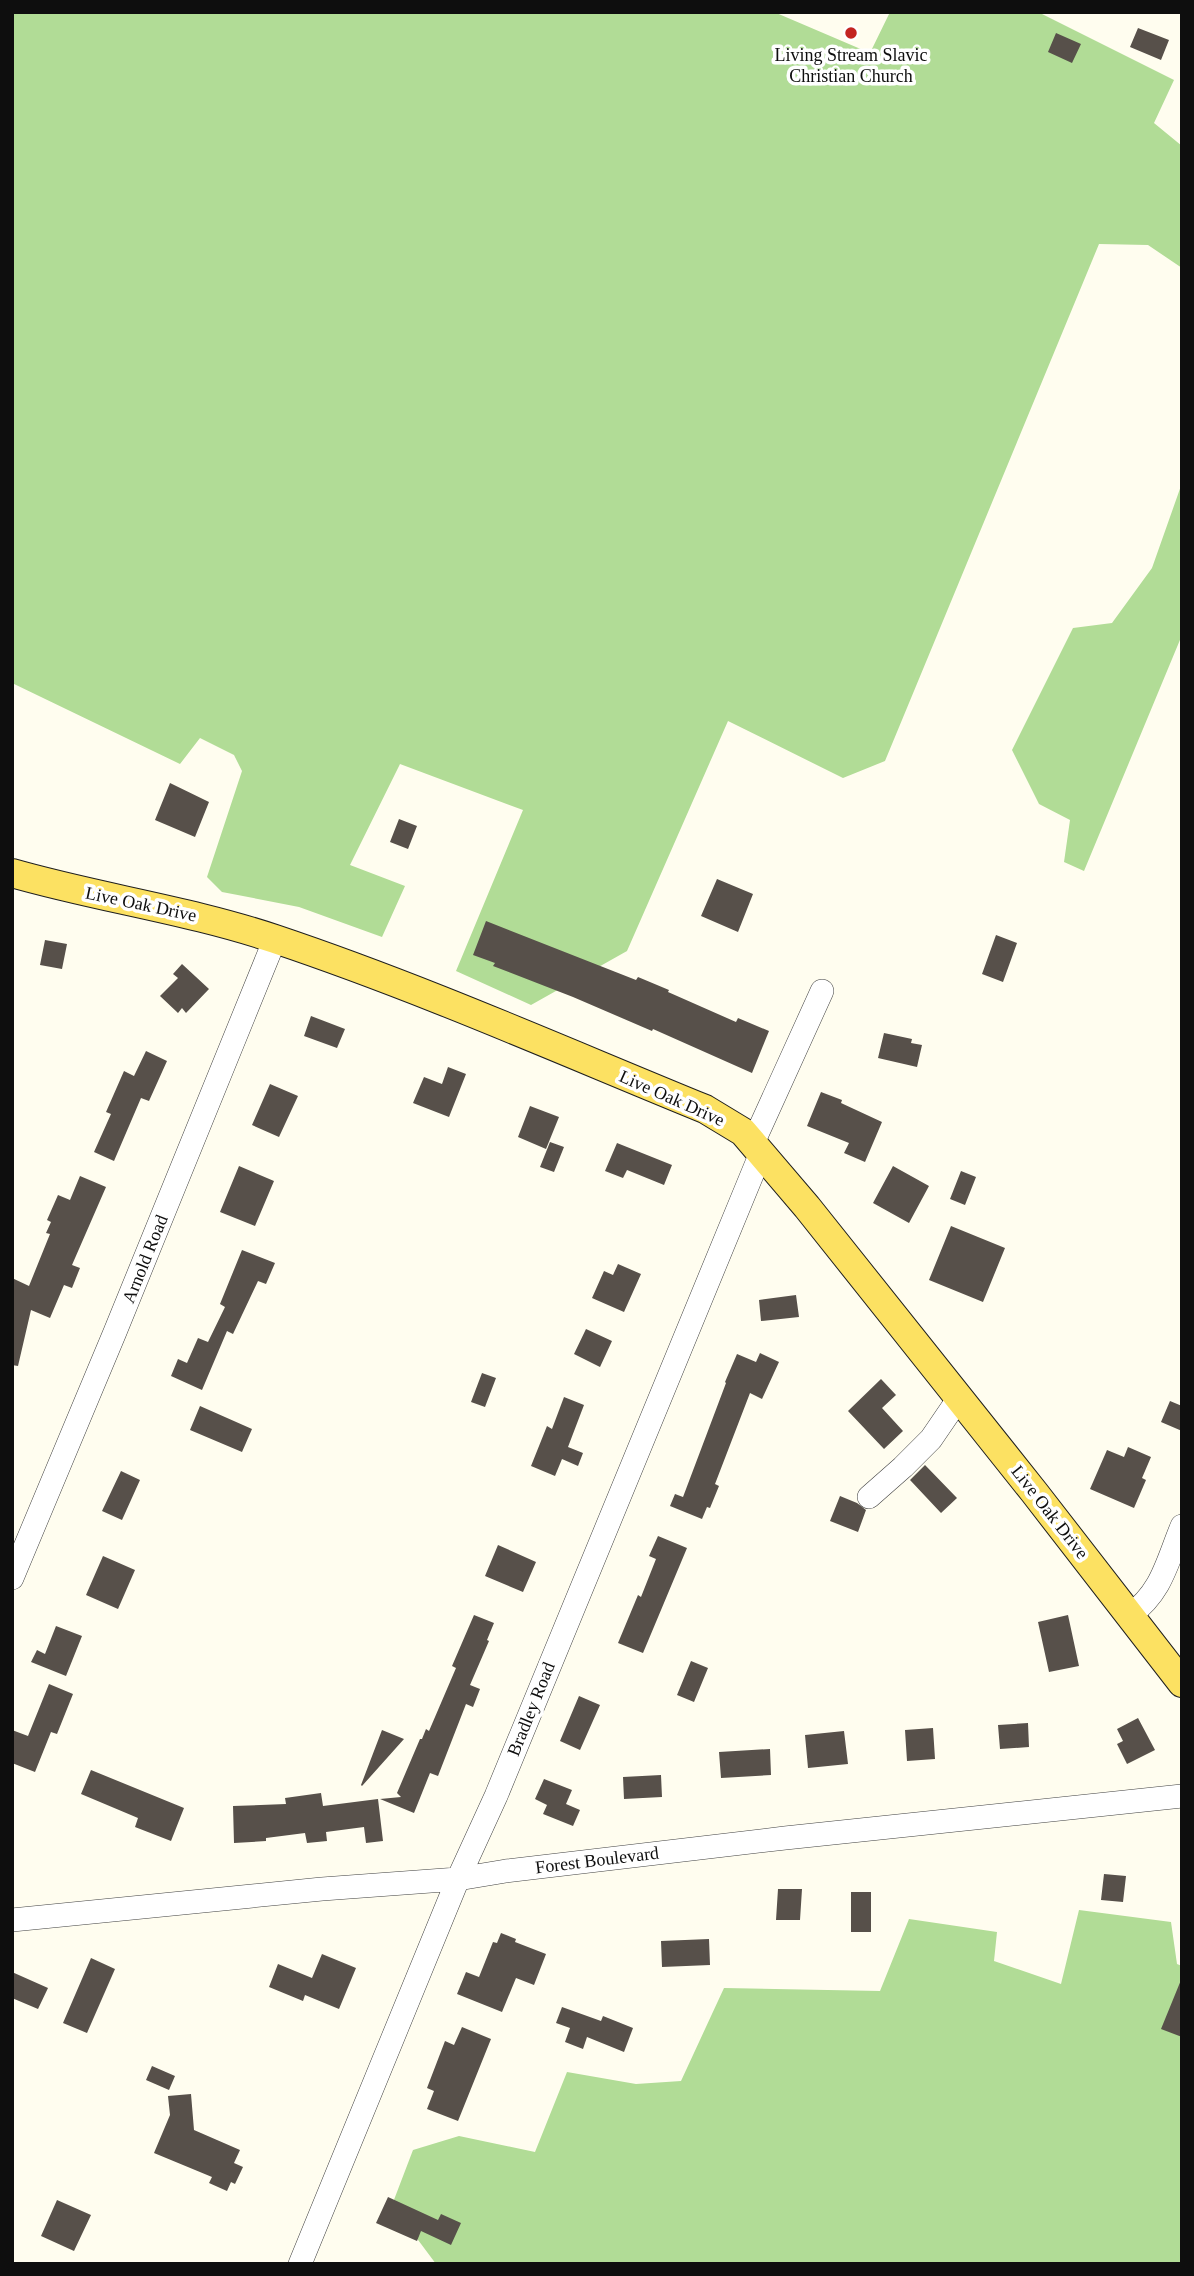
<svg xmlns="http://www.w3.org/2000/svg" width="1194" height="2276" font-family="'Times New Roman',serif">
  <rect width="100%" height="100%" fill="#fffdef"/>
  <!-- forest -->
  <path fill="#b1dc96" d="M12,12H774L870,53L890,12H1038L1174,80L1154,123L1182,146V268L1148,245L1099,244L885,761L843,778L728,721L627,951L531,1005L456,971L523,810L400,764L350,865L405,886L382,937L299,907L222,892L207,877L242,771L234,755L200,738L180,764L12,683Z
    M1182,483V635L1084,871L1064,862L1070,820L1039,804L1012,750L1073,628L1112,623L1152,568Z
    M1079,1910L1171,1922L1177,1964L1182,1966V2264H436L392,2205L413,2150L459,2136L535,2152L567,2072L636,2084L681,2081L724,1988L880,1991L909,1919L997,1932L994,1961L1061,1984Z"/>
  <!-- building -->
  <path fill="#57504a" d="M1138,28L1169,40L1161,60L1130,47Z
    M1056,33L1081,44L1072,63L1048,52Z
    M170,783L209,802L195,837L155,820Z
    M399,819L417,826L408,849L390,842Z
    M717,879L753,894L738,932L701,916Z
    M486,921L636,980L638,977L669,990L668,992L736,1022L738,1018L769,1031L752,1073L653,1029L652,1031L573,997L493,966L495,963L473,955Z
    M996,935L1017,943L1003,982L982,974Z
    M45,940L67,944L62,969L40,965Z
    M182,964L209,989L186,1013L182,1008L178,1013L160,996L178,978L173,974Z
    M311,1016L345,1029L337,1048L304,1036Z
    M884,1033L912,1039L911,1043L922,1045L917,1067L878,1058Z
    M146,1051L167,1061L149,1101L141,1098L114,1161L94,1152L111,1114L106,1112L124,1071L134,1076Z
    M448,1067L466,1074L449,1117L413,1103L424,1077L442,1084Z
    M270,1084L298,1096L279,1137L252,1125Z
    M821,1092L842,1100L841,1103L882,1122L865,1162L844,1153L849,1143L807,1126Z
    M530,1106L559,1117L546,1149L518,1137Z
    M550,1142L564,1147L554,1172L540,1167Z
    M617,1143L672,1165L664,1185L627,1170L623,1178L605,1171Z
    M239,1166L274,1181L255,1226L220,1212Z
    M893,1166L929,1186L909,1223L873,1203Z
    M961,1171L976,1177L965,1205L950,1199Z
    M80,1176L106,1187L72,1265L80,1268L72,1288L64,1285L50,1318L31,1310L18,1366L12,1365V1278L29,1286L50,1234L46,1233L51,1222L47,1220L58,1195L70,1200Z
    M951,1226L1005,1248L983,1302L929,1280Z
    M242,1250L275,1263L266,1284L258,1281L233,1334L227,1331L202,1390L171,1376L178,1359L187,1363L198,1338L208,1342L225,1307L220,1304Z
    M618,1264L641,1274L624,1312L592,1298L604,1271L613,1275Z
    M796,1295L799,1317L761,1321L759,1300Z
    M586,1329L612,1341L600,1367L574,1354Z
    M760,1353L779,1362L762,1399L750,1393L715,1484L719,1486L710,1508L707,1507L702,1519L670,1506L675,1494L683,1497L726,1383L725,1382L737,1354L756,1362Z
    M482,1373L496,1378L485,1407L471,1402Z
    M881,1379L896,1395L882,1408L903,1431L884,1449L848,1411Z
    M564,1397L584,1405L568,1447L583,1453L578,1466L562,1459L555,1476L531,1466L547,1426L552,1429Z
    M1170,1401L1182,1406V1431L1161,1422Z
    M200,1406L252,1429L242,1452L190,1430Z
    M1128,1447L1151,1457L1142,1478L1146,1480L1134,1508L1090,1489L1107,1450L1124,1457Z
    M925,1465L957,1498L941,1513L910,1480Z
    M121,1471L140,1480L122,1520L102,1511Z
    M840,1496L857,1503L866,1510L858,1532L830,1521Z
    M658,1536L687,1548L643,1653L618,1643L638,1595L641,1597L656,1559L649,1556Z
    M498,1545L536,1562L523,1592L485,1576Z
    M103,1556L135,1570L118,1609L86,1595Z
    M474,1615L494,1623L487,1640L489,1641L470,1685L480,1689L473,1707L466,1704L438,1776L430,1773L414,1813L380,1799L401,1797L397,1793L420,1739H422L426,1729L429,1731L456,1668L452,1666Z
    M1068,1615L1079,1666L1049,1672L1038,1622Z
    M56,1626L82,1636L66,1676L31,1662L37,1650L45,1654Z
    M691,1661L708,1668L694,1702L677,1695Z
    M49,1684L73,1694L57,1734L51,1732L35,1772L12,1763V1730L28,1736Z
    M579,1696L600,1705L580,1750L560,1741Z
    M1138,1718L1155,1750L1127,1764L1117,1744L1123,1741L1117,1729Z
    M1028,1723L1029,1747L1000,1749L998,1725Z
    M933,1728L935,1759L907,1761L905,1730Z
    M382,1730L404,1739L362,1786L361,1785Z
    M844,1731L848,1764L808,1768L805,1735Z
    M770,1749L771,1775L721,1778L719,1752Z
    M91,1770L184,1808L171,1841L135,1827L138,1818L81,1794Z
    M661,1775L662,1797L624,1799L623,1777Z
    M544,1779L572,1790L566,1804L580,1810L573,1826L543,1814L547,1805L535,1799Z
    M321,1793L323,1806L378,1799L383,1841L366,1843L364,1827L326,1832L327,1841L307,1843L305,1833L266,1838V1841L234,1843L233,1806L286,1804L285,1798Z
    M1104,1874L1126,1876L1123,1902L1101,1900Z
    M778,1889H802L800,1920H776Z
    M851,1892H871V1932H851Z
    M501,1933L516,1939L515,1942L546,1954L534,1985L516,1978L502,2012L457,1994L466,1972L479,1977L493,1942L497,1943Z
    M709,1939L710,1965L662,1967L661,1941Z
    M322,1954L356,1968L339,2009L305,1995L303,2001L269,1987L278,1964L312,1978Z
    M91,1958L115,1969L87,2033L63,2023Z
    M12,1972L48,1988L38,2009L12,1998Z
    M1181,1980H1182V2037L1161,2029Z
    M562,2007L601,2021L603,2016L633,2028L624,2052L587,2037L583,2049L565,2042L570,2028L556,2023Z
    M462,2027L491,2039L458,2121L427,2109L434,2091L427,2088L445,2041L454,2045Z
    M152,2066L175,2076L169,2090L146,2080Z
    M191,2094L194,2130L240,2150L234,2163L243,2167L235,2184L231,2182L227,2191L209,2183L212,2177L154,2153L170,2115L168,2096Z
    M388,2197L438,2220L441,2214L461,2223L451,2245L421,2231L417,2241L376,2223Z
    M57,2200L91,2215L74,2251L41,2236Z"/>
  <g fill="none" stroke-linecap="round" stroke-linejoin="round">
    <defs>
      <path id="minor" d="M753,1143L822,991
        M869,1497L903,1467L931,1439L959,1398
        M12,1578L115,1332L275,939
        M1130,1615C1162,1592 1167,1562 1182,1526
        M12,1920L322,1889L458,1879L506,1871L785,1838L1182,1796
        M300,2264L458,1879L496,1796L761,1153"/>
      <path id="major" d="M12,873C99,898 189,910 275,939C421,988 563,1051 705,1109L743,1132L807,1207L1034,1492L1182,1683"/>
    </defs>
    <!-- minor casing -->
    <use href="#minor" stroke="#414141" stroke-width="24"/>
    <!-- major casing -->
    <use href="#major" stroke="#1f1f1f" stroke-width="30"/>
    <!-- minor -->
    <use href="#minor" stroke="#fff" stroke-width="23"/>
    <!-- major -->
    <use href="#major" stroke="#fce162" stroke-width="28"/>
  </g>
  <!-- markers -->
  <circle fill="#c32421" stroke="#fff" stroke-width="2.5" cx="851" cy="33" r="7"/>
  <g text-anchor="middle" stroke-width="7" stroke-linejoin="round" paint-order="stroke">
    <!-- poi labels -->
    <g font-size="18" fill="#0e0e0e" stroke="#fff">
      <text x="851" y="61">Living Stream Slavic<tspan x="851" dy="21">Christian Church</tspan></text>
    </g>
    <!-- street labels -->
    <g font-size="18" fill="#0e0e0e" stroke="#fff">
      <text transform="translate(141 904) rotate(12)" y="6">Live Oak Drive</text>
      <text transform="translate(672 1098) rotate(24)" y="6">Live Oak Drive</text>
      <text transform="translate(145 1259) rotate(-68)" y="6">Arnold Road</text>
      <text transform="translate(1050 1512) rotate(52)" y="6">Live Oak Drive</text>
      <text transform="translate(531 1709) rotate(-68)" y="6">Bradley Road</text>
      <text transform="translate(597 1860) rotate(-7)" y="6">Forest Boulevard</text>
    </g>
  </g>
  <!-- border -->
  <rect width="1194" height="2276" fill="none" stroke="#0e0e0e" stroke-width="28"/>
</svg>
